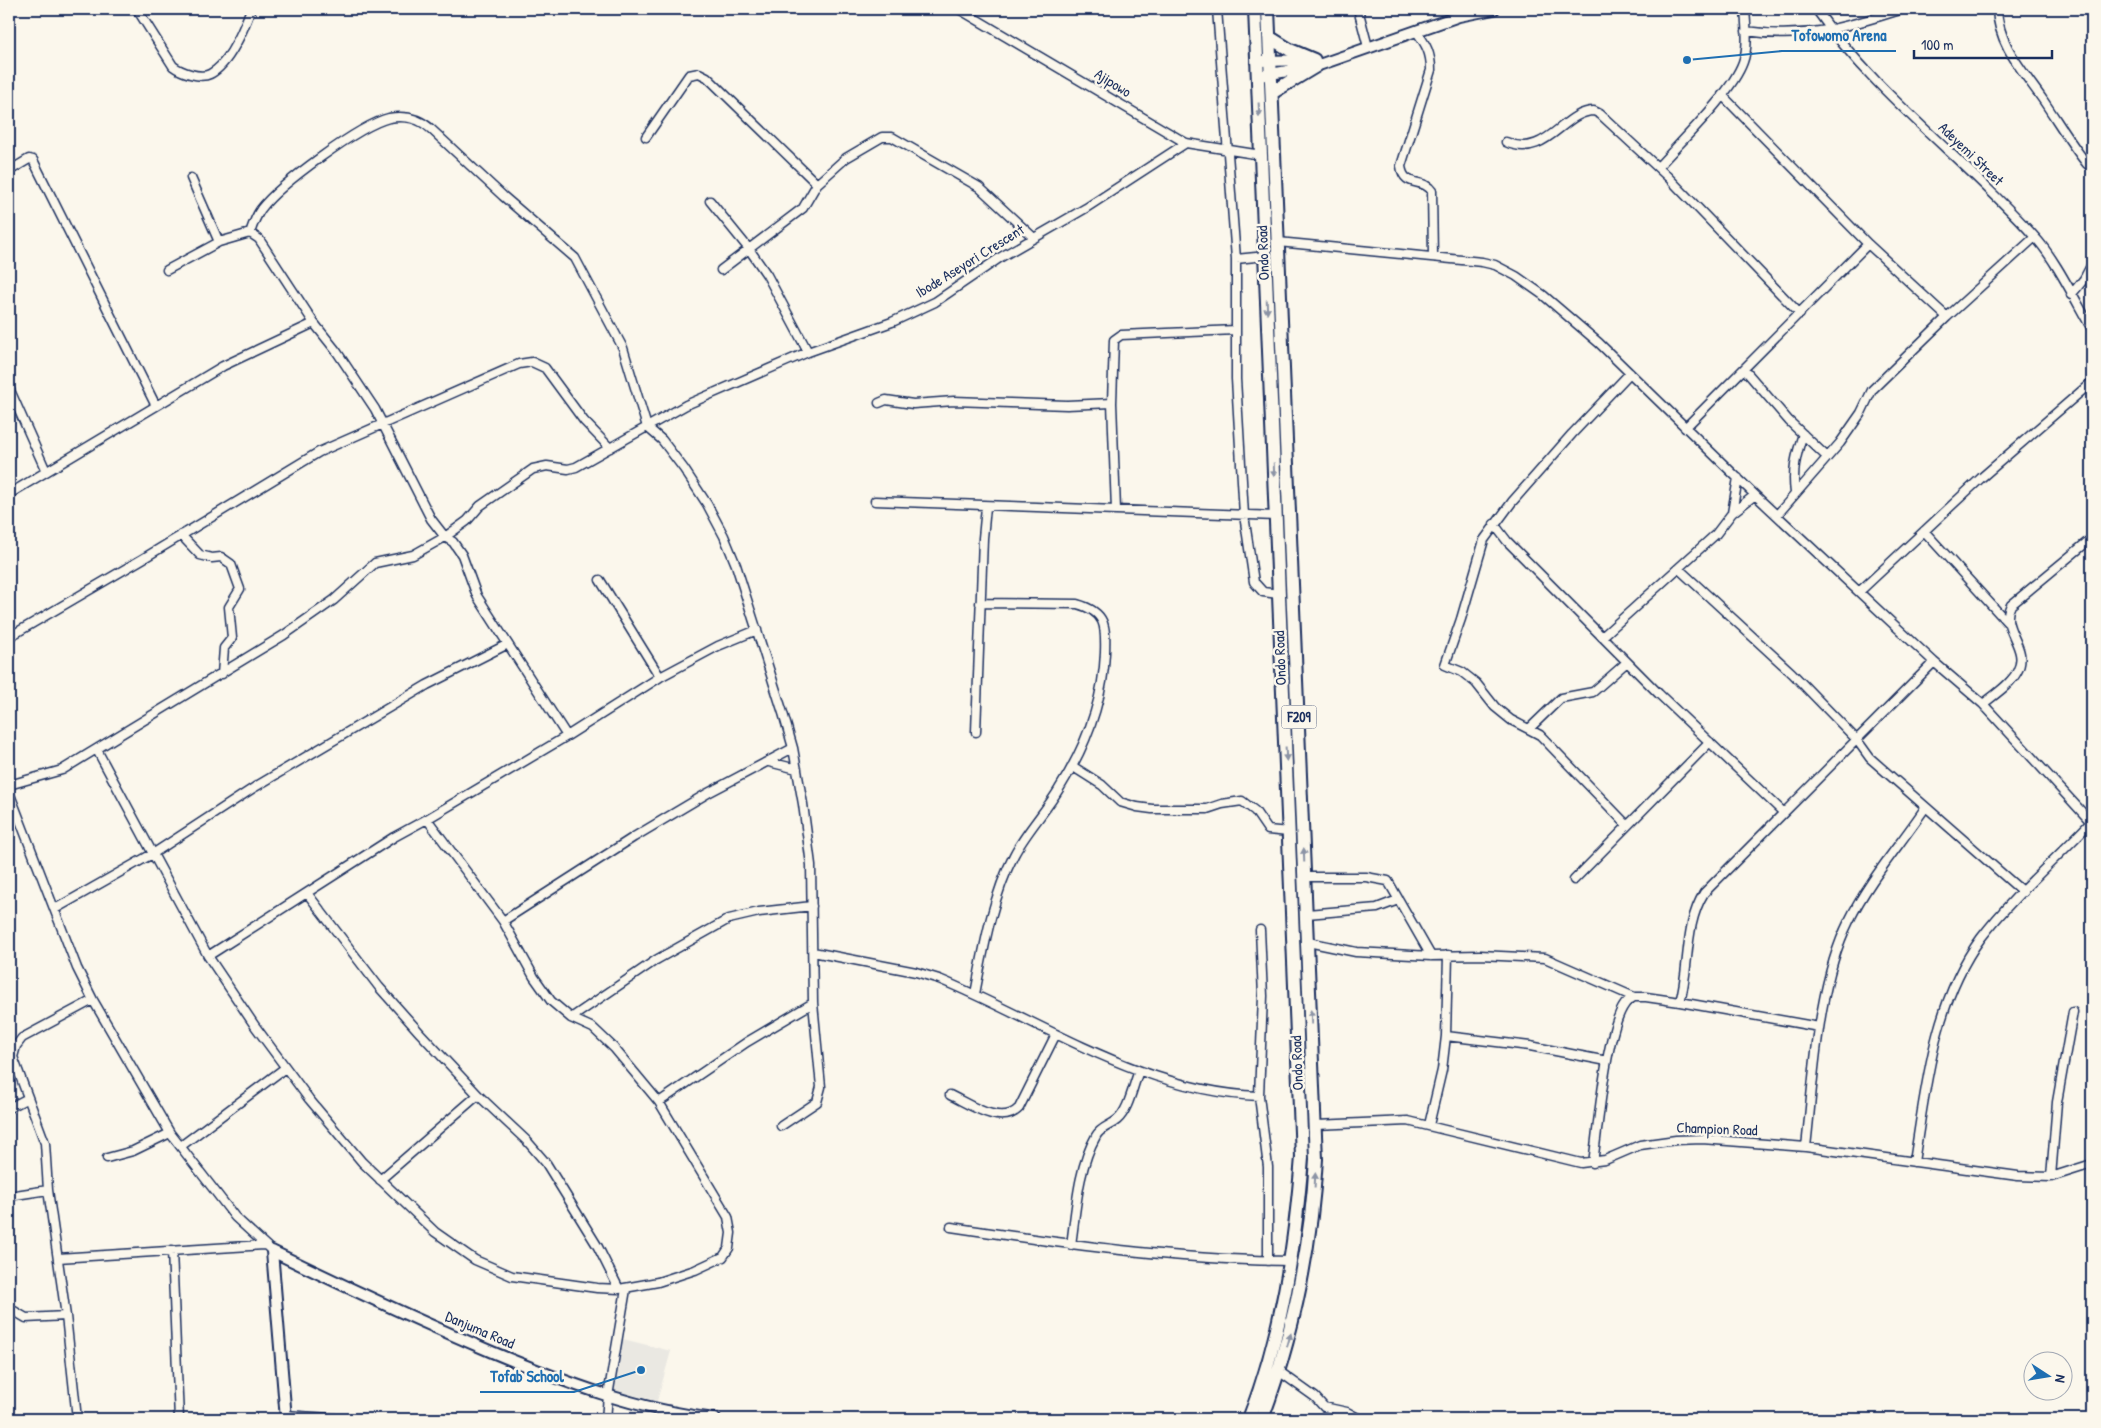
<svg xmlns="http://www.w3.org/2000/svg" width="2101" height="1428" font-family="'Patrick Hand',sans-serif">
  <rect width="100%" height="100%" fill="#fbf7ec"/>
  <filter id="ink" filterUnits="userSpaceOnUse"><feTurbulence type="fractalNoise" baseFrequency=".02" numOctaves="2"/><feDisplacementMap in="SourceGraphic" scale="10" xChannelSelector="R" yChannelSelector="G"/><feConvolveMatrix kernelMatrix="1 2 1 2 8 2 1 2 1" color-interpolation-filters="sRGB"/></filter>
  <g filter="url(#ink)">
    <!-- built -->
    <path fill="#eae8e2" d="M623,1339L671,1351L657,1401L611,1390Z"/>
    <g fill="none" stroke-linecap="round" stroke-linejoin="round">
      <defs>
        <path id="minor" d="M137,9L173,66C181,72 200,79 210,74C230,64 244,28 251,9
          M959,9L1186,143L1261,155
          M1217,9L1236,259V379L1244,515L1254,582L1263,592L1279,594
          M1358,9L1368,47
          M1816,9C1876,95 1964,158 2034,236C2055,258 2076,302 2092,329
          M1997,9C1998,45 2024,72 2043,100C2058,122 2071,144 2087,164L2092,165
          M1416,31C1426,44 1431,53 1431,70L1401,166C1404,189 1423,177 1432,191L1433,256
          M1746,31C1805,40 1847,27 1903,9
          M1722,95L1868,244L1947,317
          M646,137L689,75L699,73L707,77L817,184
          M1506,142C1546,160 1563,111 1594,111L1600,114L1668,177L1800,314
          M1658,167C1681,141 1732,93 1743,62C1749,46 1746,26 1745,9
          M9,171L29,159L33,160L155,404
          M191,178L219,242L250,233L259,239L314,323L337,352L375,409L431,519L445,537L467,521L480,506L533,469L547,466L568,469L576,467L686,405L808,352L892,322L935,302L1001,257L1086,208L1186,143
          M710,201L749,249L767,275L808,352
          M250,233C253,224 256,216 261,209C279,185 360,125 389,118C406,115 419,118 431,129L503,196L575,258L623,348L647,427L662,440L684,469L707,504L724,536L736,565L783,713L793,748L803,804L811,865L813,1003L821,1087L817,1102L781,1126
          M1278,242L1482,262L1495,265L1516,276L1543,295L1599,343L1755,495L1934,662L1983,704L2092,823
          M1236,259L1266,256
          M167,270L219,242
          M721,270L803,208L817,184L846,158L882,137H892L979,187L1034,238
          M2071,295L2084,279L2092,264
          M1744,369L1789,421L1827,457
          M9,388L46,471
          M879,403L886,400L913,404L954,401L1067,405L1112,403
          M1685,428L1868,244
          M1795,493C1792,471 1796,455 1803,434
          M9,494L223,366L314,323
          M875,501L1276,516
          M1116,510L1112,403L1114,340L1121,335L1236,330
          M1732,513L1738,478
          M1777,515L1840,443L1861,413L1872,390L1947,317L2035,237
          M1494,524L1507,541L1659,694L1783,812
          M1924,531L2007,622
          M181,535L200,555L212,558L221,557L231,564L240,589L229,607L232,638L224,648L222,674
          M1679,569L1792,673L1857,740L1870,758L2023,892
          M600,580L660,677
          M1859,592L1981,478L2092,382
          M9,637L144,558L319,452L519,364L532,362L545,368L584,421L610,448
          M1602,637L1716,534L1732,513L1755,495
          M1983,704C1994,695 2010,685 2017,672C2031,647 1998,629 2011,605L2092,538
          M1530,728L1561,698L1593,692L1627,662
          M976,732L983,538L986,507
          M97,750L208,956L255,1026L309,1099L362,1162L435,1232L475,1260L512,1276L597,1288L619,1289L658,1282L695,1270L723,1257L729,1248L731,1233L728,1217L659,1102L614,1048L593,1028L571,1018L551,1001L534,977L503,921L427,819
          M769,762L797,769
          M1072,766L1102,785L1120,802L1137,807L1152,809H1207L1222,804L1242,801L1255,811L1268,830L1289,832
          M9,785L62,770L284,635L334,600L375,563L413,555L445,537L453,542L462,555L477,596L567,736
          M9,792L77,968L93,1000L170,1133L235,1217L272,1251
          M1627,825L1540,735L1511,720L1495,707L1476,683L1462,672L1445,665L1461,619L1484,540L1512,502L1572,434L1630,373
          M1305,877H1366L1388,881L1431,956
          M1574,880L1710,742
          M307,893L379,987L420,1033L478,1095L527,1141L546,1163L598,1247L619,1289
          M55,909L154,853L255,787L427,685L508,644
          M1307,914L1377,908L1398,900
          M503,921L634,837L708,793L793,748
          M1260,930L1263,996L1259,1096L1268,1167V1261
          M1308,942L1356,952L1431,956L1480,955L1545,958L1634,997H1646L1680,1002L1819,1027
          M813,952L916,972L939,979C1043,1022 1143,1092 1259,1096
          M208,956L394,837L427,819L567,736L660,677L718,646L757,630
          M975,994C984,947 992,898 1014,855C1026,832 1046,811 1059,789C1085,748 1103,702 1105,653C1106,626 1106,612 1077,604L980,603
          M1680,1002C1690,966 1684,925 1704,893L1934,662
          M571,1018L656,960L729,919L759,912L812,906
          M1446,1036L1530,1046L1607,1061
          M950,1095C969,1104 1001,1127 1019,1108L1056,1034
          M659,1102L747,1042L813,1003
          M9,1108L28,1098
          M1316,1125L1408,1121L1581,1163L1605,1160L1640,1145L1676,1140L1702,1139L1806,1147L2018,1176L2051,1177L2092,1164
          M1429,1125L1442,1070L1446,1036L1448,955
          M181,1146L285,1068
          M1806,1147C1814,1077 1817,985 1849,921C1869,880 1900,845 1925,808
          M107,1158L133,1151L170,1133
          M1914,1162C1926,1086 1934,1002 1981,938C2013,896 2055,860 2091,822
          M1593,1163C1598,1128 1606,1029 1625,1004C1627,1001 1631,999 1634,997
          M2051,1177L2057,1102L2073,1012
          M380,1180L478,1095
          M9,1196L48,1190
          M951,1227C1064,1244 1177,1260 1291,1261
          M1071,1245C1076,1210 1078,1168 1096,1136C1101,1127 1110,1126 1117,1120C1129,1110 1133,1085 1139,1071
          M172,1250L179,1419
          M58,1258L264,1245
          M9,1308L26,1318L66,1316
          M1280,1372L1315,1397L1324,1407L1347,1412L1360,1419
          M285,1415L345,1419
          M77,1419L66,1316L48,1190L45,1143L13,1057L16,1046L22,1038L93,1000
          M606,1419L608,1396L626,1289"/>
        <path id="tertiary" d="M1258,61L1310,60
          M1259,76L1316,66L1459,16L1494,9
          M286,1419L272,1251C344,1286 417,1320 492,1352C564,1382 637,1410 715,1419"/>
        <path id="primary" d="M1269,37L1290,50L1314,60
          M1273,92L1316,66
          M1249,1419C1282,1335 1295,1246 1302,1157L1255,9
          M1262,1419C1293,1335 1311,1249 1316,1159L1268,9"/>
      </defs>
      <!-- minor casing -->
      <use href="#minor" stroke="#1b2f5e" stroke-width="11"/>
      <!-- tertiary casing -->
      <use href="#tertiary" stroke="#1b2f5e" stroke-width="14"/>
      <!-- primary casing -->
      <use href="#primary" stroke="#1b2f5e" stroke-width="16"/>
      <!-- minor -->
      <use href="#minor" stroke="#fbf7ec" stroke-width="8"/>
      <!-- tertiary -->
      <use href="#tertiary" stroke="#fbf7ec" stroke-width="10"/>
      <!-- primary -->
      <use href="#primary" stroke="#fbf7ec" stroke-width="12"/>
    </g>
    <!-- one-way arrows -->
    <defs><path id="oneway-solid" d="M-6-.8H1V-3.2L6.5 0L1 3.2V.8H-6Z" transform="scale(1.25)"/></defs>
    <g fill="#8b93a5">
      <use href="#oneway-solid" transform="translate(1259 110) rotate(87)"/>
      <use href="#oneway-solid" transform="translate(1267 307) rotate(88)"/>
      <use href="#oneway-solid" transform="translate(1274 470) rotate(88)"/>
      <use href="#oneway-solid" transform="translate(1286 754) rotate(87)"/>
      <use href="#oneway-solid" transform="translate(1304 855) rotate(-92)"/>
      <use href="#oneway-solid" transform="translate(1311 1017) rotate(-92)"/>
      <use href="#oneway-solid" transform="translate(1315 1180) rotate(-87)"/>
      <use href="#oneway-solid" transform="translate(1289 1340) rotate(-74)"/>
    </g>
  </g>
  <g text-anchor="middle" stroke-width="5" stroke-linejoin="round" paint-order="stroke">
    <!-- shield labels -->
    <rect fill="#fbf7ec" stroke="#5e6b89" stroke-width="1" x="1281.5" y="705.5" width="35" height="23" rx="4"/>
    <g font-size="14" font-weight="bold" fill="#1b2f5e">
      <text x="1299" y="722">F209</text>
    </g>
    <!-- street labels -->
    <g font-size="15" fill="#1b2f5e" stroke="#fbf7ec">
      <text transform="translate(1113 83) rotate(32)" y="5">Ajipowo</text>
      <text transform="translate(1971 154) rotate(44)" y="5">Adeyemi Street</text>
      <text transform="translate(1263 253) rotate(-92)" y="5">Ondo Road</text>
      <text transform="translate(970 261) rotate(-32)" y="5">Ibode Aseyori Crescent</text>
      <text transform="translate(1280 658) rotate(-92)" y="5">Ondo Road</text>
      <text transform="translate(1297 1063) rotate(-92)" y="5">Ondo Road</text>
      <text transform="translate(1717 1129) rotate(2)" y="5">Champion Road</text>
      <text transform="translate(480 1330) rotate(23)" y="5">Danjuma Road</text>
    </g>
  </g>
  <!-- callouts -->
  <path fill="none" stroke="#1f6fb2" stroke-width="2" d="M1687 60L1782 51H1896M641 1370L574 1392H480"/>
  <g fill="#1f6fb2" stroke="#fbf7ec" stroke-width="2">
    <circle cx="1687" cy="60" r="5"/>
    <circle cx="641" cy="1370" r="5"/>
  </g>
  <g font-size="16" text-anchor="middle" font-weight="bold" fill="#1f6fb2" stroke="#fbf7ec" stroke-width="5" stroke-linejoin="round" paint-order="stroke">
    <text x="1839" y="41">Tofowomo Arena</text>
    <text x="527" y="1382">Tofab School</text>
  </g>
  <!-- margin -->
  <rect width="2101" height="1428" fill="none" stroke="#fbf7ec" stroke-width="30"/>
  <rect x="15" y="15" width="2071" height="1398" fill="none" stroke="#1b2f5e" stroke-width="2" filter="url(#ink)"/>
  <!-- north arrow -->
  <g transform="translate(2048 1376) rotate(102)"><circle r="24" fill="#fbf7ec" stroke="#a1a7b3"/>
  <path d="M0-4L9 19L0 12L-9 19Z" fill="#1f6fb2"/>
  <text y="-8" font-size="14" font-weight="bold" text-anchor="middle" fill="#1b2f5e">N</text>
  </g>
  <!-- scale -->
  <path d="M1914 50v8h138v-8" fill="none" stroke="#1b2f5e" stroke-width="2.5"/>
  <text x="1921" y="50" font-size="15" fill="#1b2f5e" stroke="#fbf7ec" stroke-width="4" paint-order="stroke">100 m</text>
</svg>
